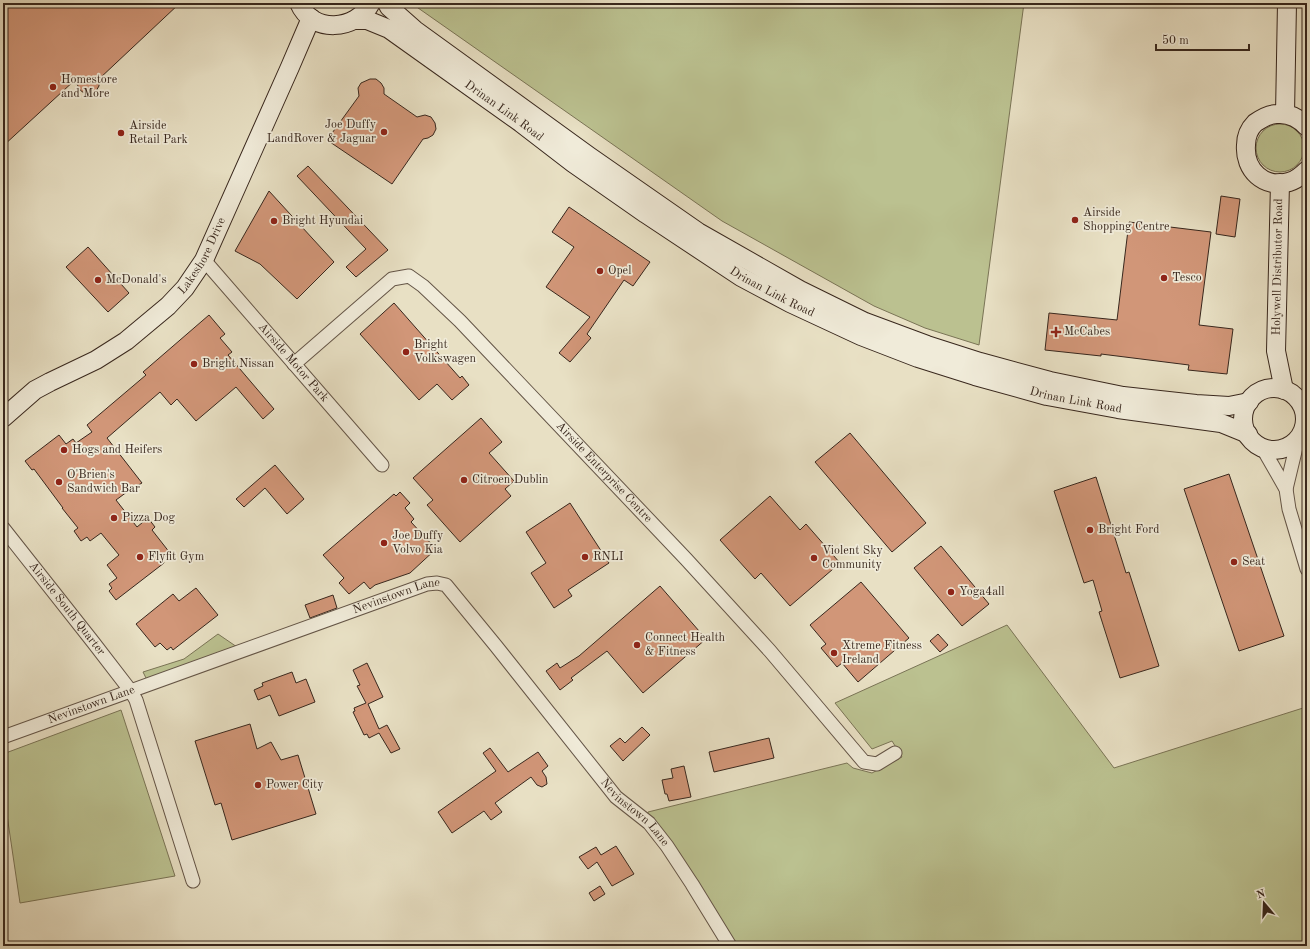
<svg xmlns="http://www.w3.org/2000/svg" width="1310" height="949" font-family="'Old Standard TT',serif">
  <rect width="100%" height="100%" fill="#e8e0c4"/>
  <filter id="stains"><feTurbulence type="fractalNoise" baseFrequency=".005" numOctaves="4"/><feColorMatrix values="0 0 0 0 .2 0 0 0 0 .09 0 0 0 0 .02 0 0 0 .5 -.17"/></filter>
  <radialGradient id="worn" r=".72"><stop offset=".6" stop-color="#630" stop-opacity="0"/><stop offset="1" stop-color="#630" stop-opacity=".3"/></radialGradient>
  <path fill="#bbc190" stroke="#7a7456" d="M411,3H1024L979,345L925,328L874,306L722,221Z
    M1256 148a24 24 0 1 1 48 0a24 24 0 1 1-48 0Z
    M1007,625L1114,768L1303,708L1307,709V946H730L645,820L648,812L847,763L853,768L872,773L902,757L892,741L872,749L835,703Z
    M218,634L237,647L147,680L143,672L184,659Z
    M121,710L175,876L20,903L3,788V754Z"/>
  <path fill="#d19678" stroke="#38271d" d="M3,3H180L99,79V86L96,91L90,94L84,93L80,90L75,80L3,146Z
    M370,79H376L381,83L384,88V94L417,117L425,115L431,117L435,123L436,129L433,135L428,138L423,139L392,184L327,140L359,96L358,88L361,83Z
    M308,166L388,250L356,277L346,267L366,249L297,176Z
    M269,191L334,262L297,299L260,264L235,251Z
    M1221,196L1240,199L1235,237L1216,234Z
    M569,207L650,262L633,286L624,280L587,334L591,338L570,362L559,353L590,317L546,287L574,247L552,232Z
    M1129,222L1211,232L1199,325L1233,329L1227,374L1188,370L1189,365L1101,354V356L1045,350L1049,313L1117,320Z
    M88,247L129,293L108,312L66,267Z
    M394,303L460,378L462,376L469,385L452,400L437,384L419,400L360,334Z
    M209,315L225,334L220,338L232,352L228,355L274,409L263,419L236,387L196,421L177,399L171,405L160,392L107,438L142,483L131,489L116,500L137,527L148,518L155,527L152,530L170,553L162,559L164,563L116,600L109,591L112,588L109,584L117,578L107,565L119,555L101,533L90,541L87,537L81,541L74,531L78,528L62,508H63L34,469L32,470L25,461L59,435L66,444L73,439L76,443L92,432L87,425L146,375L143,372Z
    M481,418L502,442L489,453L514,481L505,489L511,496L460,542L427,505L433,500L413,478Z
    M850,433L926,523L892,552L815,462Z
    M275,465L304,499L287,514L265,488L244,507L236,499Z
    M1229,474L1284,636L1239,651L1184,489Z
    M1096,477L1126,573L1129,572L1159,666L1120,678L1099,612L1102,611L1093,580L1084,583L1054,491Z
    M400,492L410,503L405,508L414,519L411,522L436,549L410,573L375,585L370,589L364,582L349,594L339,583L344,578L323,555L394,494L396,496Z
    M770,496L800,530L806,524L840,563L790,606L761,573L755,579L720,540Z
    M570,503L609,563L568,590L572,596L554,608L531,573L546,563L526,532Z
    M941,546L989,604L962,626L914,568Z
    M861,582L909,638L858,682L842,663L837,667L821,648L826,644L810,625Z
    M660,586L706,639L643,693L607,651L571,678L573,680L560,690L546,671L557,663L560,668L579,656Z
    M196,588L218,615L173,650L171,647L167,650L160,643L155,647L136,624L173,594L179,601Z
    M333,595L337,608L310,618L305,605Z
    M938,634L948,645L940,652L930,641Z
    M367,663L383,697L368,704L379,729L387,725L400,749L391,753L379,733L369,738L367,734L364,735L353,712L355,711L354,708L366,703L357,686L360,685L353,670Z
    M292,672L296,683L306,679L315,702L279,716L270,695L258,700L254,690L263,686L262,683Z
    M250,724L257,749L271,742L281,760L298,755L316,814L232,840L221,803L215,805L195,741Z
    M642,727L650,735L623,761L610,746L620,738L625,743Z
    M769,738L774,758L714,772L709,752Z
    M490,748L508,772L538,752L548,766L542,771L546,777L547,784L542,787L537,785L531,777L495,803L502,812L491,820L484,811L452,833L438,812L496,771L483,753Z
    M684,766L691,797L669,801L667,794H665L662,780L673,778L671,769Z
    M616,846L634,874L612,886L597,862L588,869L579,857L596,847L601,855Z
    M600,886L605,894L594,901L589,893Z"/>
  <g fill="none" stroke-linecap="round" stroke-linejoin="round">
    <defs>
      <g id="street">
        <path id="s1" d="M204,260L382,465"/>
        <path id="s2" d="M294,364L392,279L409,276L423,286L460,321L686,559L770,651L864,762L877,764L895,753"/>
        <path d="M1262,447L1286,489L1289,509L1307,569"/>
        <path d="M1286,489L1298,439"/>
        <path id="s3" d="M3,528L93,642L130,690L136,700L193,881"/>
        <path id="s4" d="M3,737L427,584L437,583L446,585L496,646L616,797L649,823L667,846L692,884L730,946"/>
      </g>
      <g id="secondary">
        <path d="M299,3C312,34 356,31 371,3"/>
        <path d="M387,3L389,7L415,30L589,156L698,232L800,290L865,322L927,345L980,362L1050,381L1123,396L1196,404L1229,406L1249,402"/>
        <path id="s5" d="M355,20H367L389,29L521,123L573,163L646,214L741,277L790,303L861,336L918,358L975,376L1047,396L1118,409L1221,423L1248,434"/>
        <path d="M1285,114L1287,3"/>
        <path d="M1307,127C1299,118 1289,113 1277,114C1269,114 1262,118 1255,123C1249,129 1246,137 1246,145C1244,170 1264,189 1289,182C1296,180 1302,175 1307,170"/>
        <path d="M1280,183L1276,351L1284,390"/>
        <circle cx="1274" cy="419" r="31"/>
        <path id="s6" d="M3,418L35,390L50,382L96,360L126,341L168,306L185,288L204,260L290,67L311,18"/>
      </g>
    </defs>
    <use href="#street" stroke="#645547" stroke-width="15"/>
    <use href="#secondary" stroke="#38271d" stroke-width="20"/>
    <use href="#street" stroke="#f0ebd9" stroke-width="13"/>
    <use href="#secondary" stroke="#f0ebd9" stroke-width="18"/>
  </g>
  <g fill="#8f2418" stroke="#f0ebd9" stroke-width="1.5">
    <circle cx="53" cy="87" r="4"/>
    <circle cx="384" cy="132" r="4"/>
    <circle cx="121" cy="133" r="4"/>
    <circle cx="1075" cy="220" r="4"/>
    <circle cx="274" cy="221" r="4"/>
    <circle cx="600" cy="271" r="4"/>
    <circle cx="1164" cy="278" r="4"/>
    <circle cx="98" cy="280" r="4"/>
    <path d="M1054 326h4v4h4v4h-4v4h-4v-4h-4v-4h4z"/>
    <circle cx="406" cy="352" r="4"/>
    <circle cx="194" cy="364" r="4"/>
    <circle cx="64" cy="450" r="4"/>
    <circle cx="464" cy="480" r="4"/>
    <circle cx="59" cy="482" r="4"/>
    <circle cx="114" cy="518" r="4"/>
    <circle cx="1090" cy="530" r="4"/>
    <circle cx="384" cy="543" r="4"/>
    <circle cx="140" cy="557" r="4"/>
    <circle cx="585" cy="557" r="4"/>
    <circle cx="814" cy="558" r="4"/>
    <circle cx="1234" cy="562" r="4"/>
    <circle cx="951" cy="592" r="4"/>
    <circle cx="637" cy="645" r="4"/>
    <circle cx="834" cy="653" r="4"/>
    <circle cx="258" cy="785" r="4"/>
  </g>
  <g text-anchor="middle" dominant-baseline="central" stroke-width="3.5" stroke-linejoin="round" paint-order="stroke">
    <g font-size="12" fill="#38271d" stroke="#f0ebd9" text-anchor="start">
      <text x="61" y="80">Homestore<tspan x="61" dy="14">and More</tspan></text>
      <text x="376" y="125" text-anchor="end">Joe Duffy<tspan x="376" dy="14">LandRover &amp; Jaguar</tspan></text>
      <text x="129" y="126">Airside<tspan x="129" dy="14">Retail Park</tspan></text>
      <text x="1083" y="213">Airside<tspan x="1083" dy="14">Shopping Centre</tspan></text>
      <text x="282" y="221">Bright Hyundai</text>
      <text x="608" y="271">Opel</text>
      <text x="1172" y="278">Tesco</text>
      <text x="106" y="280">McDonald's</text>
      <text x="1064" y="332">McCabes</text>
      <text x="414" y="345">Bright<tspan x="414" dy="14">Volkswagen</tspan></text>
      <text x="202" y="364">Bright Nissan</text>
      <text x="72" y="450">Hogs and Heifers</text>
      <text x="67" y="475">O'Brien's<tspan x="67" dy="14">Sandwich Bar</tspan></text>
      <text x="472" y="480">Citroen Dublin</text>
      <text x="122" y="518">Pizza Dog</text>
      <text x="1098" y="530">Bright Ford</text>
      <text x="392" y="536">Joe Duffy<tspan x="392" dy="14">Volvo Kia</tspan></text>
      <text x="822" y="551">Violent Sky<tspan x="822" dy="14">Community</tspan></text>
      <text x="148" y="557">Flyfit Gym</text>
      <text x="593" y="557">RNLI</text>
      <text x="1242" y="562">Seat</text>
      <text x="959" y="592">Yoga4all</text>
      <text x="645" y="638">Connect Health<tspan x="645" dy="14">&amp; Fitness</tspan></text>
      <text x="842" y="646">Xtreme Fitness<tspan x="842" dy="14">Ireland</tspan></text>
      <text x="266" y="785">Power City</text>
    </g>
    <g font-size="12" fill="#38271d" stroke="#f0ebd9">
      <text stroke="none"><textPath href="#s5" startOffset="177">Drinan Link Road</textPath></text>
      <text stroke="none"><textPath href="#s6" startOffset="262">Lakeshore Drive</textPath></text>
      <text transform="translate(1278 267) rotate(-89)">Holywell Distributor Road</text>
      <text stroke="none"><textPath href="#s5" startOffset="501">Drinan Link Road</textPath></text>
      <text stroke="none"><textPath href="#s1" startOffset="136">Airside Motor Park</textPath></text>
      <text stroke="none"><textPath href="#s5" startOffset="825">Drinan Link Road</textPath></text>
      <text stroke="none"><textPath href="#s2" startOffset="424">Airside Enterprise Centre</textPath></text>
      <text stroke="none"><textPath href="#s4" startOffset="418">Nevinstown Lane</textPath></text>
      <text stroke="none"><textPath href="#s3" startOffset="103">Airside South Quarter</textPath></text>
      <text stroke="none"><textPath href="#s4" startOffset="94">Nevinstown Lane</textPath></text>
      <text stroke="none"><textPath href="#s4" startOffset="766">Nevinstown Lane</textPath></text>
    </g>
  </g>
  <rect width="1310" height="949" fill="none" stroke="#e8e0c4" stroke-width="16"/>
  <rect x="4" y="4" width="1302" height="941" fill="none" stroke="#38271d" stroke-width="2"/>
  <rect x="8" y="8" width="1294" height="933" fill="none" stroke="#38271d"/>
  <g transform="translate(1264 903) rotate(341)" stroke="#f0ebd9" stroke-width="3" paint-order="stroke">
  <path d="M0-3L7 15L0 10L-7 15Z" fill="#38271d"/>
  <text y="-6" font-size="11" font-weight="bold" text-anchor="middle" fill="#38271d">N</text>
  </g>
  <path d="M1156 44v6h93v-6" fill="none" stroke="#38271d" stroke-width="2"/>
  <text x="1162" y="44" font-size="12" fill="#38271d" stroke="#f0ebd9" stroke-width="3" paint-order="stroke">50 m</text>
  <rect width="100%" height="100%" filter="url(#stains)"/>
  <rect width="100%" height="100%" fill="url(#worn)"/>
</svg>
